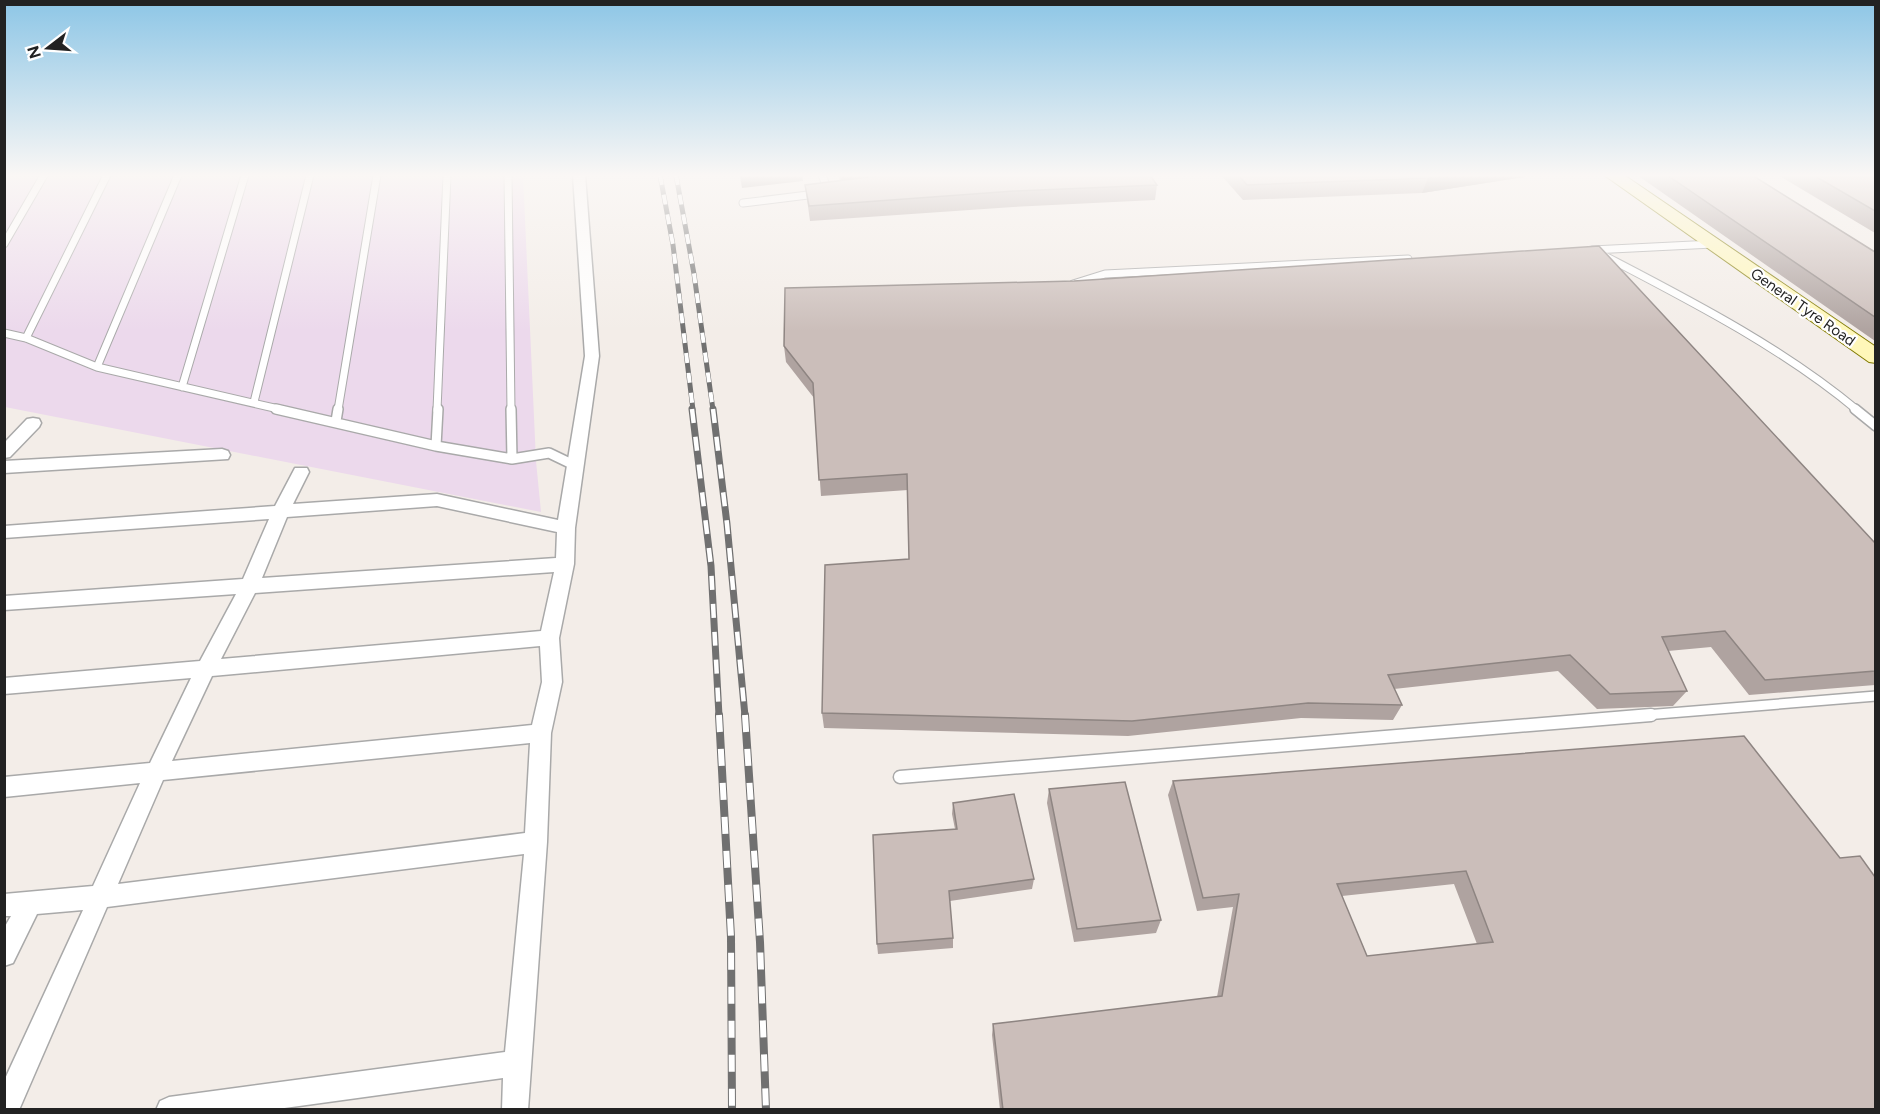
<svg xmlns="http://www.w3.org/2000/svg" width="1880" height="1114" font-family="Figtree,sans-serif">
  <rect width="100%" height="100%" fill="#f3ede8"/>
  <path fill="#ecd9ec" d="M4,175H523L536,461L541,512L5,407Z"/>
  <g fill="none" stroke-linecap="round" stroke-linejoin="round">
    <defs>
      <path id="lane-far2" d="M508,175L511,410
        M822,175L829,192
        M743,203L816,194
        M4,244L44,175
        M1592,250L1713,244
        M1601,254C1689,300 1780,346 1857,410
        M1073,284L1105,274L1408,259
        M4,333L26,338L97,367L283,410
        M26,338L107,175
        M97,367L178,175
        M182,387L245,175
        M254,402L310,175
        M338,410L377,175
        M437,410L447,175"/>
      <path id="lane-far1" d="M276,409L436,446L512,459L549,453L576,466
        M511,409L512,459
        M1855,409L1876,426
        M336,421L338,409
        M436,446L438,409
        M1633,716L1876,696"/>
      <path id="lane" d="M900,777L1651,715"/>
      <path id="street" d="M573,175H585L599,356L575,528L574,564L559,638L562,682L551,733L547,842L528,1110H502L503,1078L270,1110H156L160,1101L169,1097L505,1052L524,854L107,907L19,1110H4V1081L83,910L37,914L13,963L4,966V928L11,916H4V894L93,886L140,783L4,797V777L150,763L191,678L4,694V678L200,661L236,594L4,610V596L243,579L269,519L4,538V526L275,506L295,468H307L309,472L293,504L437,494L558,520L585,356ZM437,506L557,532L556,558L262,578L287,517ZM554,572L541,631L221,659L255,593ZM540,646L542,682L532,725L172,761L212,676ZM530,743L525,833L118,884L163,780Z
        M33,418L39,419L41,423L39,427L10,457L4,458V443L27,419Z
        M222,449L228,451L230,455L228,459L4,473V461Z"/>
      <path id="secondary" d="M1604,175H1624L1876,347V363L1869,362Z"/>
    </defs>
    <use href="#lane-far2" stroke="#a9a9a9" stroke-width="9"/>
    <use href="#lane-far1" stroke="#a9a9a9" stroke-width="12"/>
    <use href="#lane" stroke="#a9a9a9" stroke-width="15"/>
    <use href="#street" stroke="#a9a9a9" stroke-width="3"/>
    <use href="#secondary" stroke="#817a00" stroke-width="2"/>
    <use href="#lane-far2" stroke="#fff" stroke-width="7"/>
    <use href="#lane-far1" stroke="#fff" stroke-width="9"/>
    <use href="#lane" stroke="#fff" stroke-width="12"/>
    <use href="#street" fill="#fff" fill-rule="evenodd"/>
    <use href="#secondary" fill="#fff7b9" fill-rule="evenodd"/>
    <defs>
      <path id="rail-far2" d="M660,175L673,245L693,410
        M676,175L694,274L713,410"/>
      <path id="rail-far1" d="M692,409L711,566L719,716
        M713,409L727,524L745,716"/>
      <path id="rail" d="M719,715L731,937L732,1110
        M745,715L760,942L766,1110"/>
    </defs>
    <use href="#rail-far2" stroke="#707070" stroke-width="5"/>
    <use href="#rail-far1" stroke="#707070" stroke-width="7"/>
    <use href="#rail" stroke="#707070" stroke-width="8"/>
    <use href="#rail-far2" stroke="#fff" stroke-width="4" stroke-dasharray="10" stroke-linecap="butt"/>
    <use href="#rail-far1" stroke="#fff" stroke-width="4.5" stroke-dasharray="14" stroke-linecap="butt"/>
    <use href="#rail" stroke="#fff" stroke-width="6" stroke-dasharray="17" stroke-linecap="butt"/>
  </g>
  <path fill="#afa3a0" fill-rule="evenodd" d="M838,175H1150L1157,185L1155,200L1013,207L810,221L805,185L840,181Z
    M1221,175H1525L1524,177L1422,193L1243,200Z
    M1637,175H1752L1875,252V341Z
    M1778,175H1875V233Z
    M784,346L1875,543V685L1749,695L1711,647L1668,651L1687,691L1673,706L1597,709L1558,671L1394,689L1402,705L1393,720L1301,718L1128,736L824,728L822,713L909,559L908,490L821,496L814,398L786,362Z
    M1173,781L1840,858L1875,1110H1000L992,1035L993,1024L1217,997L1233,907L1197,911L1168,795ZM1454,884L1477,944L1367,956L1342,896Z
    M1049,789L1161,920L1156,933L1074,942L1047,803Z
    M953,803L1034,879L1032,889L950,901L953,938V948L878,954L877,944L955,829L952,814Z"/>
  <path fill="#8e8582" d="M753,175H802L803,181L742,188L740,176Z
    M841,175H915L842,184Z
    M1445,175H1525L1524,177L1422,193L1428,178Z"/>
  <path fill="#cbbeba" stroke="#8e8582" stroke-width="1.5" fill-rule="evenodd" d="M885,175H1150L1157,185L1014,191L809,206L805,185Z
    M1238,175H1445L1428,178L1247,185Z
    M1667,175H1752L1875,252V317Z
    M1813,175H1875V211Z
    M1599,246L1875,543V671L1765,680L1725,631L1662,637L1687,691L1610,694L1570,655L1388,675L1402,705L1308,703L1132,721L822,713L825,565L909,559L907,474L819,480L813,383L784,346L785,288L1074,281Z
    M1744,736L1840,858L1860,856L1875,877V1110H1003L993,1024L1222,996L1239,894L1203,898L1173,781ZM1466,871L1493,942L1367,956L1337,884Z
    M1125,782L1161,920L1077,929L1049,789Z
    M1014,794L1034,879L949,891L953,938L877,944L873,835L957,829L953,803Z"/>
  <linearGradient id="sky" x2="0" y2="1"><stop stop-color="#8dc6e6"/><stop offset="0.53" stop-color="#faf7f5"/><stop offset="1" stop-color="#faf7f5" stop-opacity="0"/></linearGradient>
  <rect width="1880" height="331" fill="url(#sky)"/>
  <g text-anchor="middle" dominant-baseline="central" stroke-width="4.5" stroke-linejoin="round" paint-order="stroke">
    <g font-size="15" fill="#222" stroke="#fff">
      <text transform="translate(1803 307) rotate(35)">General Tyre Road</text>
    </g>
  </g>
  <rect width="1880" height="1114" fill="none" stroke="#222222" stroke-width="12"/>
  <g transform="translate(48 48) rotate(253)" stroke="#ffffff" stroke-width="4.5" paint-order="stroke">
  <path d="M0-4.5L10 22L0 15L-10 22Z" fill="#222222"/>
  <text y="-9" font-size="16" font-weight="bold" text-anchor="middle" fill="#222222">N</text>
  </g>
</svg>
